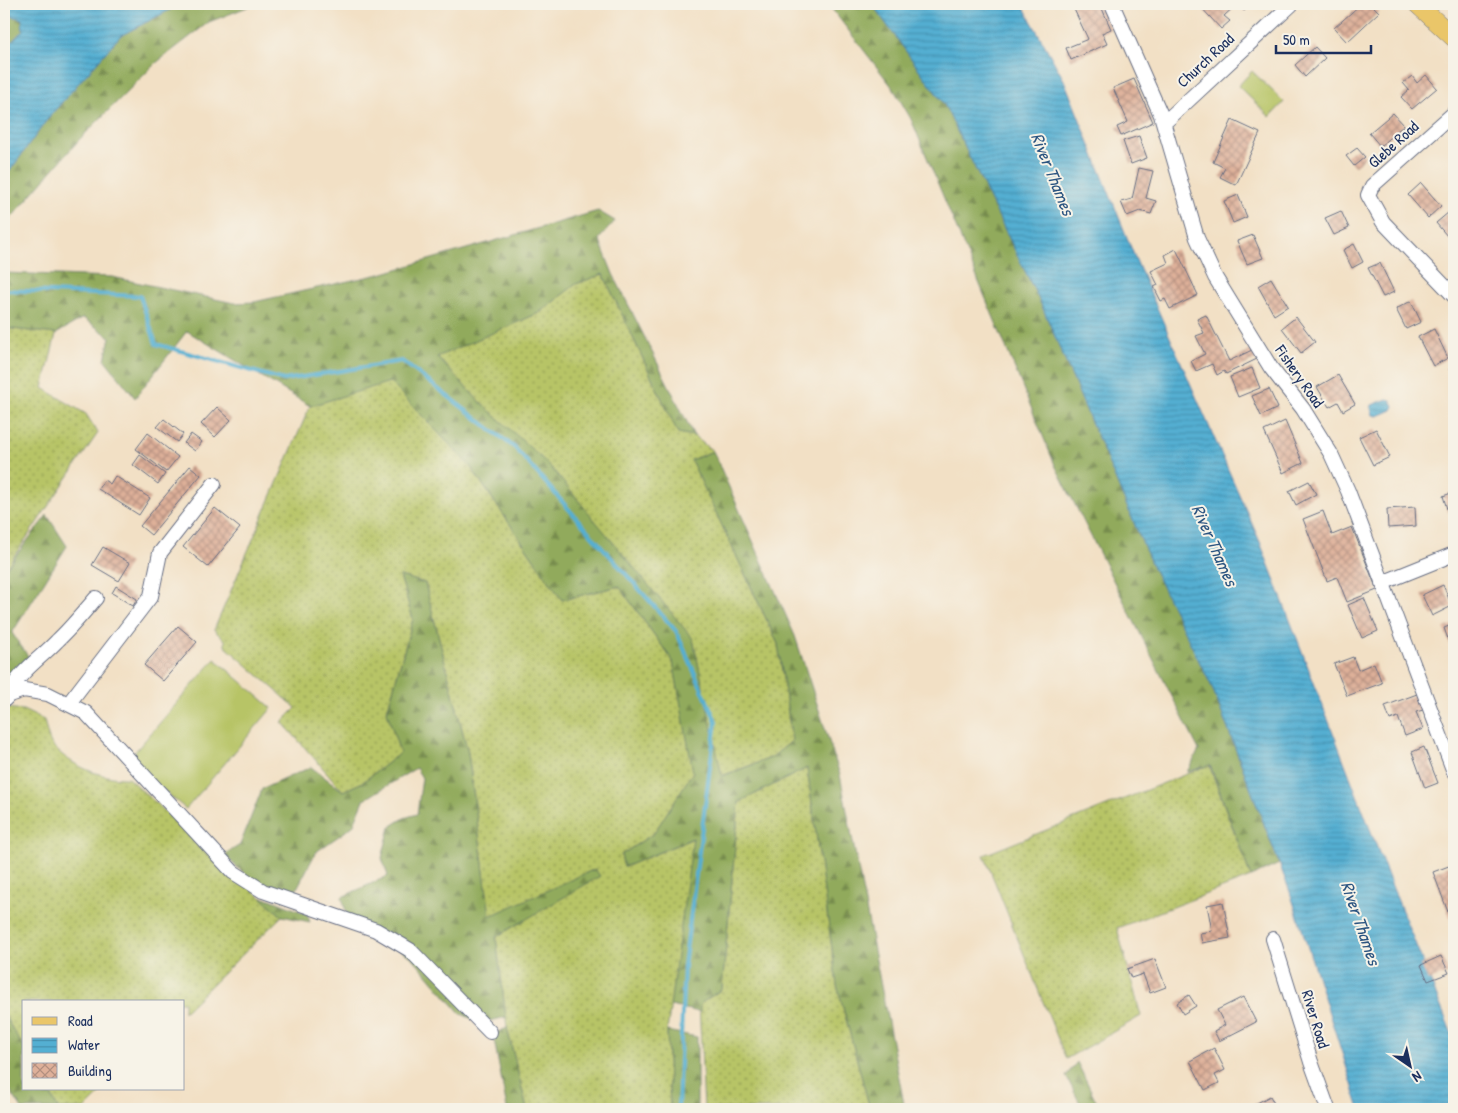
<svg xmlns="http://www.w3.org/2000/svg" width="1458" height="1113" font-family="'Patrick Hand',sans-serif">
  <defs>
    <pattern id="grass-dots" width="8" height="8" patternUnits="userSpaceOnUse" patternTransform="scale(1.25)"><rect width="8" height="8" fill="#b7c466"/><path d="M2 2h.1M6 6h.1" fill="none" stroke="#94a057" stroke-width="1.8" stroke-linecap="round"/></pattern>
    <pattern id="forest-firs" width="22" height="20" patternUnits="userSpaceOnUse" patternTransform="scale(1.25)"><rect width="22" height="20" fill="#91aa5b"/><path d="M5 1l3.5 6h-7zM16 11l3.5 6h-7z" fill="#768b4e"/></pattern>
    <pattern id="water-rules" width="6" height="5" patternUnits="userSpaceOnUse" patternTransform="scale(1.25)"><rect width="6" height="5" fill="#54afd2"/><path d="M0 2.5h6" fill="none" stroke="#458fae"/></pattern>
    <pattern id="building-cross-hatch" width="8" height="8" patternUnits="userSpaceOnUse" patternTransform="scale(1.25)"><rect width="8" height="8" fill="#deb099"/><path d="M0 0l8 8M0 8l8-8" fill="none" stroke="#b39080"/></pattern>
  </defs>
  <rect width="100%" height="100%" fill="#f7f3e8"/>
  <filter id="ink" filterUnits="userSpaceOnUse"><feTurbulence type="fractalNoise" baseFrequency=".02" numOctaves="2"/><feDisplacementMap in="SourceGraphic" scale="10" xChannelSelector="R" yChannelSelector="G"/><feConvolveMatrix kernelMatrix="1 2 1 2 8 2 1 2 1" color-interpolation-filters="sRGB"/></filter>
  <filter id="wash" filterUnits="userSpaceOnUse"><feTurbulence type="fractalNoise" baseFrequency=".0096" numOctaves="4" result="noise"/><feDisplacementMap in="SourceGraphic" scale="20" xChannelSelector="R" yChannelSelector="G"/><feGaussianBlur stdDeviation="1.12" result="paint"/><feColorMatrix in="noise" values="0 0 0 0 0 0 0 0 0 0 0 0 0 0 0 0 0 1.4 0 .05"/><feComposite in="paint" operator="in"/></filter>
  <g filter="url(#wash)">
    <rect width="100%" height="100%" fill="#f2e0c5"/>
    <path fill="url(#grass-dots)" stroke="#697a62" d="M603,274L678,433L694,436L713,451L691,460L778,644L792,741L771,758L721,776L693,639L478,400L436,357L539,313L576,284Z
      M4,328L56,334L43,388L86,414L98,433L4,571Z
      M390,381L470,466L562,600L619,586L673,661L694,772L654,833L621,855L624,867L694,838L667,1031L670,1109H527L507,1028L496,937L595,869L490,917L468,753L425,583L400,576L413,619L387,711L400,753L363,782L343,791L282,722L296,708L225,646V640L214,630L310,406Z
      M7,708L23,710L44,720C46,728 48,740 53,746C71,766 102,779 128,778L282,916L184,1012V1002H24V1048L4,1015V711Z
      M1209,765L1251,877L1117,928L1141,1016L1066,1059L984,855Z
      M807,768L837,985L870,1109H704L699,1004L722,989L739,802Z
      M48,1089H105L85,1109H58Z"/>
    <path fill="url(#forest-firs)" stroke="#566c5c" d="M181,4H255L209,22L156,63L78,141L4,226V179L49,117L120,36Z
      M828,4H872L944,104L1042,306L1154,570L1212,687L1279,864L1251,877L1210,765L1187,772L1199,750L1055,465L911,119L893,88Z
      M11,16L22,19L23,30L4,50V23Z
      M598,211L615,221L599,239L613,274L694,436L678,433L603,274L576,284L539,313L437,357L478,400L549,465L693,639L722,776L771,758L792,741L778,644L691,460L713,451L795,636L840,775L905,1109H870L837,985L807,768L739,802L722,989L700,1004V1012L670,1006L693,838L624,867L621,855L654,833L693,772L673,661L619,586L562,600L470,466L390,382L310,406L187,331L135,398L105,360L110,337L83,318L56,334L4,328V273L112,277L234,303L254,302L380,274Z
      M47,515L67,546L12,633L32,662L14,680L4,678V571Z
      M400,576L425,583L468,753L490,916L595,869L600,876L496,937L506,1017L482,1023L461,1014L413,958L347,916L342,897L388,876L382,858L390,827L404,818L417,814L422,778L416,768L364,800L353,826L316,852L294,894C261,890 247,877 224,855L240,845L262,789L311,767L343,791L363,782L400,753L387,712L413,619Z
      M262,898L270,899L307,914L310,922L282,916Z
      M4,1015L24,1048V1089H48L58,1109H22L4,1081Z
      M507,1028L527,1109H507L493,1034Z
      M667,1031L697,1037V1109H670Z
      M1077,1062L1100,1109H1083L1066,1076Z"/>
    <path fill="#b7c466" stroke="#697a62" d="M1252,71L1284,102L1270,117L1238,86Z
      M215,659L272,708L186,809L127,761Z"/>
    <path fill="url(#water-rules)" stroke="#386f98" d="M4,4H181L120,36L49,117L4,179V50L23,30L22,19L11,16L4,23Z
      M872,4H1022L1064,80L1136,260L1260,542L1390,881L1454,1039V1109H1360L1290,892L1212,687L1154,570L1042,306L944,104Z
      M1387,399L1391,400L1394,406L1392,410L1378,416L1373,415L1371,409L1372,405Z"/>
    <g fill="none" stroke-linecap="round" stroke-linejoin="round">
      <path stroke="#54afd2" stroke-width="4" d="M4,290L140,296L156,344L284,380L402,361L515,448L676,631L716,721L684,966L678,1109"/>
    </g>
    <g id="blocks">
      <path fill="url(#building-cross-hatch)" d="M1100,4L1111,29L1102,33L1107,44L1071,60L1066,48L1088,39L1072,5Z
        M1201,4H1237L1224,16L1230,21L1221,29L1199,5Z
        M1238,4H1252L1244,11Z
        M1361,4H1371L1379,12L1347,42L1334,28Z
        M1315,47L1325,58L1305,77L1295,65Z
        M1426,75L1437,88L1412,109L1401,97L1409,90L1403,83L1412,76L1417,83Z
        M1134,79L1153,122L1121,136L1117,127L1128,122L1113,88Z
        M1393,113L1404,125L1380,146L1369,133Z
        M1232,120L1260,133L1236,185L1220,177L1225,168L1213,162Z
        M1139,136L1147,158L1131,164L1123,141Z
        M1357,148L1365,157L1354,166L1346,156Z
        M1139,168L1153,171L1146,198L1156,201L1151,214L1140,211L1127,216L1121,202L1132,199Z
        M1421,183L1441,206L1428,218L1408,195Z
        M1238,195L1247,217L1233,223L1224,201Z
        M1341,211L1349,228L1334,235L1325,218Z
        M1449,212L1454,218V244L1436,223Z
        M1253,235L1263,258L1247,264L1237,241Z
        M1354,244L1363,262L1352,268L1343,250Z
        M1176,249L1198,295L1170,309L1165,299L1161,301L1154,287L1158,285L1151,271L1168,263L1165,255Z
        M1380,263L1394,292L1383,297L1368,268Z
        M1271,278L1288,306L1274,315L1258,286Z
        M1411,301L1421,322L1406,329L1396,309Z
        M1206,315L1229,361L1252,350L1257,359L1226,374L1224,371L1217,375L1212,364L1196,371L1191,361L1205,354L1196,336L1204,333L1197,319Z
        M1296,317L1315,342L1301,353L1282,328Z
        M1434,329L1448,358L1433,366L1418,337Z
        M1454,366V378L1449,369Z
        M1252,368L1260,388L1238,397L1230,377Z
        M1338,375L1355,404L1343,411L1338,402L1329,407L1317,387Z
        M1269,389L1278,408L1261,416L1252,396Z
        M217,407L231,420L215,437L201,424Z
        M164,419L183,434L177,442L157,427Z
        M1285,421L1303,463L1283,473L1264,431Z
        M1376,429L1390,457L1373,465L1359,437Z
        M148,433L178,457L166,472L136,449Z
        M191,434L202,442L195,451L184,443Z
        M140,455L165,474L158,484L133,465Z
        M190,466L201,475L151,535L140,526Z
        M115,476L150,498L139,515L98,489L104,480L110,484Z
        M1309,481L1316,494L1296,505L1289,491Z
        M1454,492V510L1448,512L1443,496Z
        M1415,507L1416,526L1388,528L1387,509Z
        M215,508L240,528L208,567L183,547Z
        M1323,511L1332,535L1352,527L1377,590L1347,602L1337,577L1327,581L1303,519Z
        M103,547L130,563L119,581L92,565Z
        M1443,585L1452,606L1432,616L1422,595Z
        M116,586L137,599L133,606L112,593Z
        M1364,598L1378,631L1362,638L1348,605Z
        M1454,624V656L1444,628Z
        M178,626L197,642L163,681L144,665Z
        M1353,657L1358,670L1374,663L1382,683L1347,696L1334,664Z
        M1417,694L1423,710L1416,712L1423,729L1405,736L1398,717L1390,720L1385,706Z
        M1424,747L1438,783L1425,788L1412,752Z
        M1454,864V928L1433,872Z
        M1223,902L1230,938L1202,943L1200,933L1212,931L1207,905Z
        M1441,956L1449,973L1428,981L1421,965Z
        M1155,959L1166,987L1150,993L1143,974L1131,978L1127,969Z
        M1189,995L1196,1006L1183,1014L1177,1003Z
        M1243,997L1256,1022L1219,1041L1214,1031L1225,1025L1217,1010Z
        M1214,1048L1225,1070L1215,1075L1219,1083L1205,1090L1190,1061Z
        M1270,1096L1277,1109H1246Z"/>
    </g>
  </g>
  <g filter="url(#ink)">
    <use href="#blocks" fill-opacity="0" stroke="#666d82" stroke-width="1"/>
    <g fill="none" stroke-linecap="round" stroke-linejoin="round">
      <defs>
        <path id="minor" d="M1112,4L1161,115L1197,238L1215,277L1271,368L1303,409L1331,454L1348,491L1454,772
          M1454,113L1372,186L1368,195L1383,222L1454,296
          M1164,123L1292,4
          M1382,583L1454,554
          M9,695C18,672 40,659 57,641C71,628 83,613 96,598
          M4,700L9,695L24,690L48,694L86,713L233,872L263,891L376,930L410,950L490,1032
          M69,703L151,596L160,553L214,484
          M1273,939L1311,1062L1328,1109"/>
        <path id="major" d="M1417,4L1454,38"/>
      </defs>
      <use href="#minor" stroke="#666d82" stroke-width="16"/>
      <use href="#major" stroke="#666d82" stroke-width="19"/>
      <use href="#minor" stroke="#fff" stroke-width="14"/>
      <use href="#major" stroke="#eac669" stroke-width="18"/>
    </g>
  </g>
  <g text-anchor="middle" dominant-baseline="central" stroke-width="4" stroke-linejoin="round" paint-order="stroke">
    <g font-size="16" fill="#1b2f5e" stroke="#f7f3e8">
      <text transform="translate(1205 60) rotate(-43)">Church Road</text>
      <text transform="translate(1393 144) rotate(-42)">Glebe Road</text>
      <text transform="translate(1300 376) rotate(55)">Fishery Road</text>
      <text transform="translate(1316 1019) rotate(73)">River Road</text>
    </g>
    <g font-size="18" font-style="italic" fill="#2c5581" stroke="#f7f3e8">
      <text transform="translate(1053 174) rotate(68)">River Thames</text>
      <text transform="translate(1215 545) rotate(66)">River Thames</text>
      <text transform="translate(1361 923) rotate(71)">River Thames</text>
    </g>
  </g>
  <rect width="1458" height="1113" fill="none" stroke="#f7f3e8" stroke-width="20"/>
  <rect x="22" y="1000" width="162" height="90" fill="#f7f3e8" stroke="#9fa5b1"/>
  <rect x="32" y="1017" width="25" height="8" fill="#eac669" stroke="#9fa5b1"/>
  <text x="68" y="1026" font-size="15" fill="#1b2f5e">Road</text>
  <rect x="32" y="1038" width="25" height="15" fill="url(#water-rules)" stroke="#9fa5b1"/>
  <text x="68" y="1050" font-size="15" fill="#1b2f5e">Water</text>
  <rect x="32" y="1063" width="25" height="15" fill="url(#building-cross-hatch)" stroke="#9fa5b1"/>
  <text x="68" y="1076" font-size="15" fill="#1b2f5e">Building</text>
  <g transform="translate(1410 1066) rotate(146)" stroke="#f7f3e8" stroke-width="4" paint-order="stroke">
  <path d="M0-4L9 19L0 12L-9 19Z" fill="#1b2f5e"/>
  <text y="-8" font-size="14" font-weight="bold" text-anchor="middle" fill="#1b2f5e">N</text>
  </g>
  <path d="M1276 45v8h95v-8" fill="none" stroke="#1b2f5e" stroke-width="2.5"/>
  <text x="1283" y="45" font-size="15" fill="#1b2f5e" stroke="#f7f3e8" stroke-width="4" paint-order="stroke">50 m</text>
</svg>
